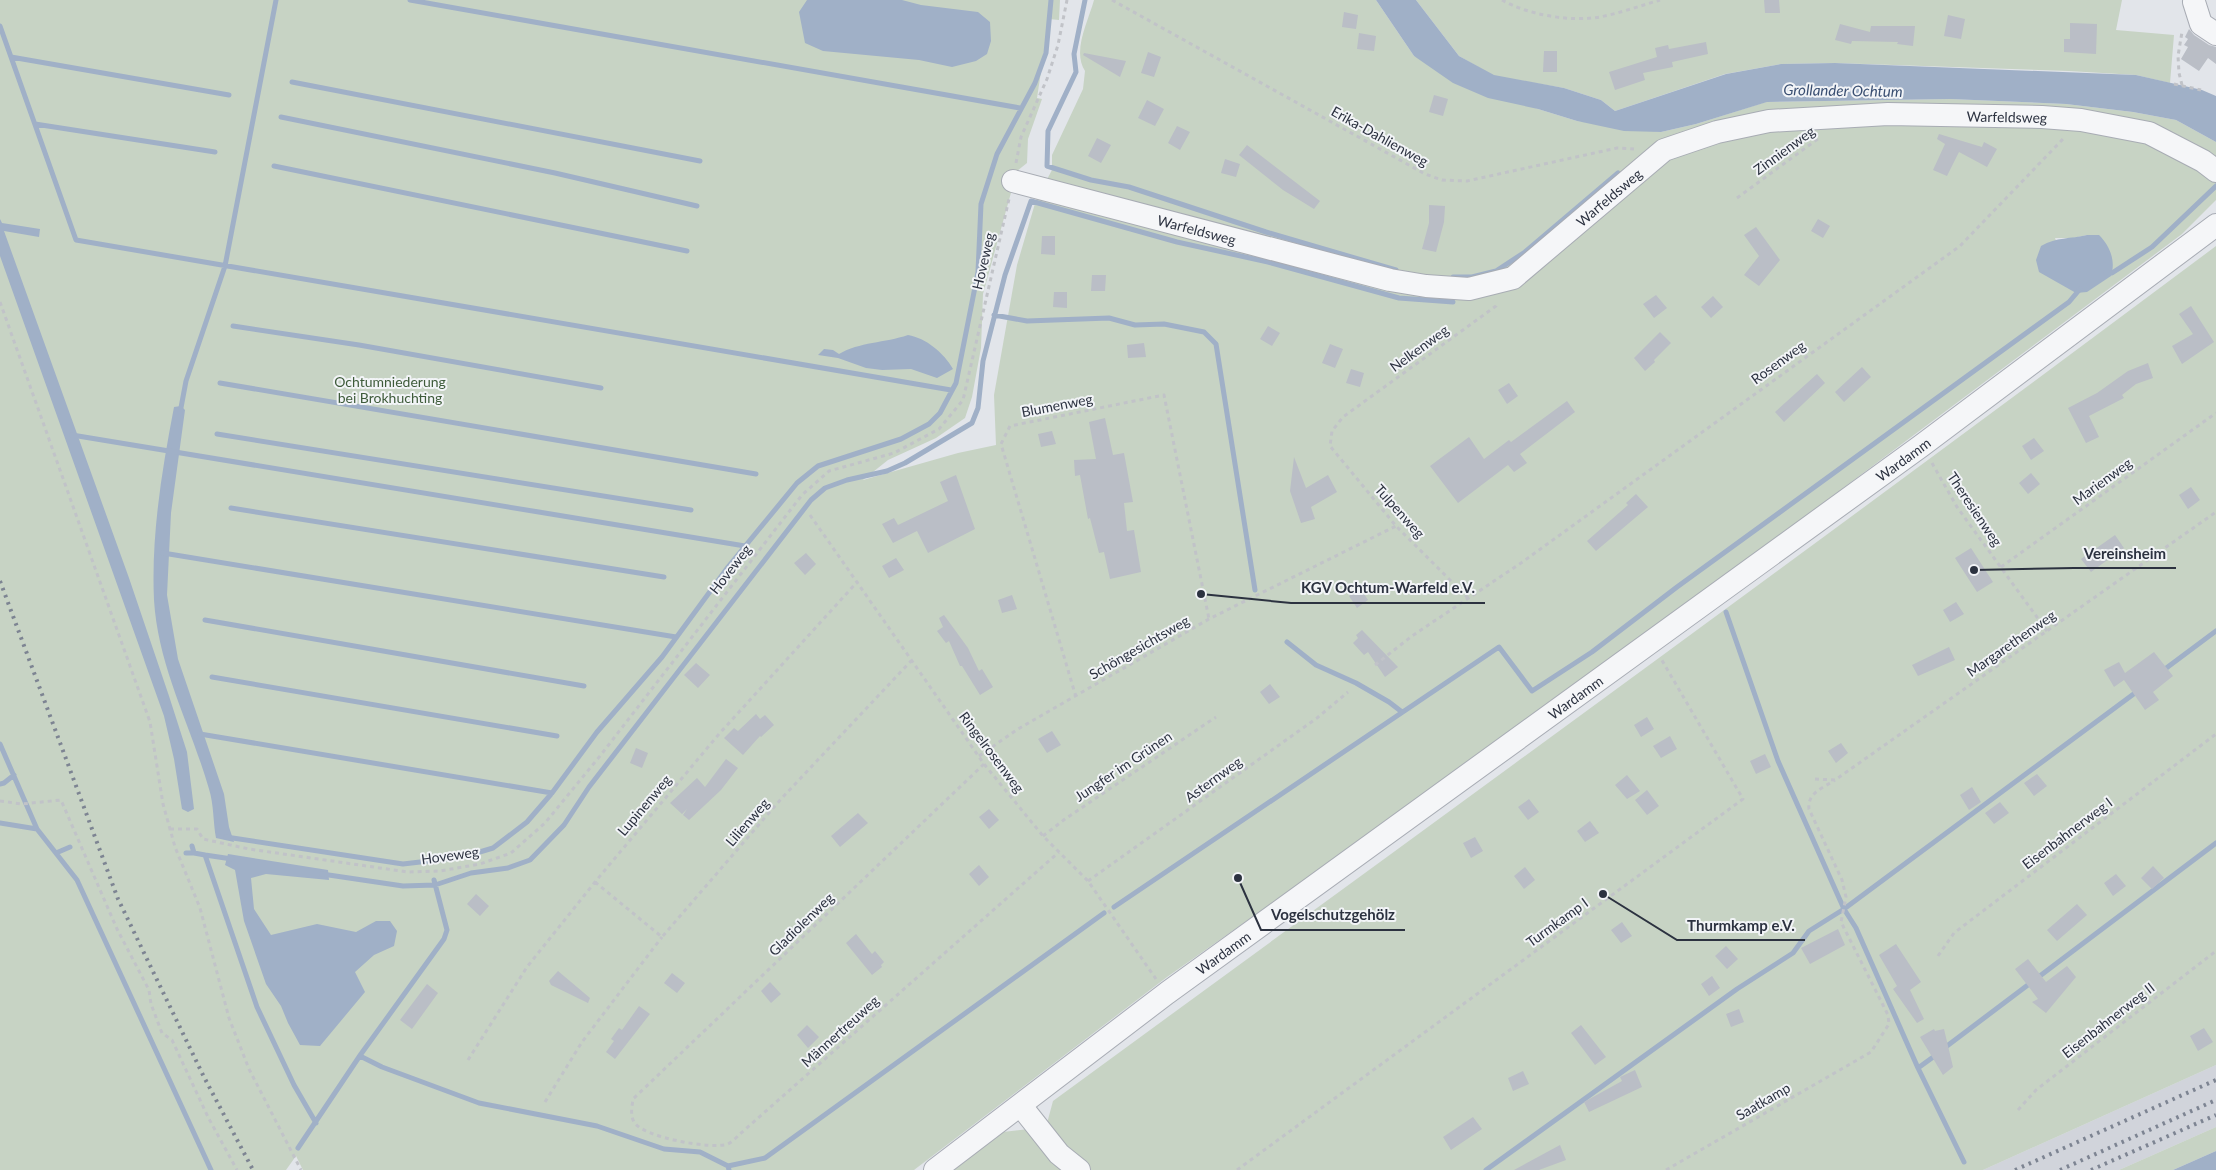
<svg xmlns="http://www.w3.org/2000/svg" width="2216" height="1170" font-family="Lato,sans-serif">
  <rect width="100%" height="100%" fill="#e2e5ea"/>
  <path fill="#d1d4db" d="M2216,1065V1127L2119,1170H1983Z"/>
  <path fill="#c7d3c4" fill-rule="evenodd" d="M0,0H1060L1059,20L1049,19L1037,98L1042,99L1028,139L1027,163L1017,171L983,294L981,348L972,397L965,418L936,438L888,460L863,480L958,453L996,445L994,395L1017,265L1036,200L1052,170V155L1083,89L1085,71C1072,51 1088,22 1094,0H1376L1414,56L1538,109L1577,121L1661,132L1696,124L1766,102L1950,99L2066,104L2133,112L2176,120L2216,142V200L2182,234L1567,695L1167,977L914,1170H303L296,1156L286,1170H0ZM2087,235L2076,293L2055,238H2073Z
    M1416,0H2122L2116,30L2174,35L2170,83L2136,75L2069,71L1835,63L1781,64L1725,74L1615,111L1601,100L1564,88L1494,76L1459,56Z
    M2216,246V1065L1983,1170H954L1003,1132L1046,1127L1053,1101C1441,817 1831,534 2216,246Z
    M2216,1127V1151L2173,1170H2119Z"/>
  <path fill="#a0b0c7" d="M807,0H902L921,5L978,12L990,22L991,41L987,54L976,61L952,67L919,60L823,51L805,43L799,12Z
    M1376,0H1416L1459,56L1494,75L1564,88L1601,100L1615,111L1726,74L1781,64L1835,63L2136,75L2202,90L2216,96V142L2176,120L2133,112L2066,104L1950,99L1767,102L1696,124L1661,132L1624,131L1577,121L1538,109L1488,98L1453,83L1414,56Z
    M0,219L2,223L40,229L39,237L4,231L129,578L169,696L187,752L194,809L188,812L182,809L174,759L164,716L0,256Z
    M2087,235H2099C2110,246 2116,261 2111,276L2087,292L2076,293L2039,272L2036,260L2041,246C2057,237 2070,239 2087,235Z
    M908,335C926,338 944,353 953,369L937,378L911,369L882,370L866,368L838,358L818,355L824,349L833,350L839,354C859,342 885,343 908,335Z
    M181,406L185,410L171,513L167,595L178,659L224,794L229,827L234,842L216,838C213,822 214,805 209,789C191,726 158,667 154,600C151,535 162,470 174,407Z
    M228,854L328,870L329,880L266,874L251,878L254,909L271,935L317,924L356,932L376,921H390L397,931L394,946L374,955L355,972L365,992L320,1046L300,1045L288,1023L281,1006L266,984L244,921L235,870L225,865Z
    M2216,1151V1170H2173Z"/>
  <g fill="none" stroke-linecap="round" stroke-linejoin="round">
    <path stroke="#a0b0c7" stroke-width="5" d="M410,0L1020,108
      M1085,0L1074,54L1076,72L1048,131L1047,166L1091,180L1129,187L1266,232L1396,270
      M0,26L76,240L951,390
      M11,57L229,95
      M292,82L700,161
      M281,117L555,173L697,206
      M35,124L215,152
      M274,166L687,251
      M2106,273H2112L2152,247L2216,186
      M1453,277H1472L1496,271L1525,252L1618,173
      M994,315L1027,321L1109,318L1135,325L1164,324L1204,332L1216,344L1255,590
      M233,326L359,345L601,388
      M220,383L756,474
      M180,413L186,381L225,266L276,0
      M217,434L691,510
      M72,435L745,546
      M231,508L664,577
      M163,553L676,637
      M1726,612L1778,761L1844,909L1856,928L1918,1068L1964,1162
      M205,620L584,686
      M1287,642L1316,665L1356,683L1389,702L1402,712
      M2161,672L2216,631
      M212,677L557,736
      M200,734L552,793
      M0,744L37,829L77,880L211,1170
      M0,784L4,783L14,775
      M0,823L37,829
      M226,837L403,864L463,857L493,848L527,822L552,793L597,732L662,657L728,567L797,483L818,466L901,439L929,424L940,413L956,383L978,272L981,204L997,154L1035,83L1046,53L1051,0
      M192,846L194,853L205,855L257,1007L294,1085L316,1123
      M56,853L70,847
      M186,853H194
      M205,855L232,859
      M322,874L403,886L435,885L471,873L508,868L530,860L564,825L589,787L811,500L825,488L847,480L887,471L905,463L972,423L978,408L983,361L1005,275L1031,201L1177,242L1268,262L1399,298L1453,302
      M1114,907L1499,647L1532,691L1592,652L1677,587L2069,302L2080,289
      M1943,1049L2216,843
      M360,1056L382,1067L479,1103L597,1126L664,1149L700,1152L728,1166L729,1170
      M1918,1068L1936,1055
      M298,1148L361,1054L444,939L447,930L434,880
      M728,1166L765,1158L1104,913
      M1486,1170L1737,989L1793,953L1809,931L1844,909L2139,690"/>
  </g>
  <path fill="#babec6" d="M1764,0H1779L1780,13H1765Z
    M1344,12L1358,15L1356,29L1342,27Z
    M1948,15L1965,19L1961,39L1944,36Z
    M2070,23L2097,24L2096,54L2064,52V39H2070Z
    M1840,24L1870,32L1871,26H1915L1913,46L1897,44L1898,42L1852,41L1851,44L1835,40Z
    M2189,29L2194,35L2209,45L2216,47V64L2208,58L2199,71L2181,59L2188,47L2184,45L2188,39L2185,37Z
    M1359,33L1376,36L1374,51L1357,49Z
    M1706,42L1708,54L1672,62L1673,67L1643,73L1645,80L1615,90L1609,72L1657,57L1655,48L1668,45L1669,49Z
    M1544,51H1557V72H1543Z
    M1148,52L1161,57L1154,77L1141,73Z
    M1084,53L1126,61L1120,77L1083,55Z
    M1434,95L1448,99L1443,116L1429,112Z
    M1147,100L1164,109L1155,126L1138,118Z
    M1177,126L1190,132L1180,150L1168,143Z
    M1939,134L1982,147L1984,142L1997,149L1987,167L1959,152L1947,176L1933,170L1945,144L1937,139Z
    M1097,138L1111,145L1101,163L1088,156Z
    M1247,145L1320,201L1314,209L1283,190L1239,155Z
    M1225,159L1240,164L1236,177L1221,173Z
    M1429,205L1445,206L1444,222L1436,252L1422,249L1429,223Z
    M1818,219L1830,226L1823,238L1811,231Z
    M1756,227L1780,260L1759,286L1744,275L1759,256L1744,235Z
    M1042,236H1055V255L1041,254Z
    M1092,275H1106L1105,291H1091Z
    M1054,292H1067V308L1053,307Z
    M1656,295L1667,308L1654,318L1643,304Z
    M1713,296L1723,307L1711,318L1701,307Z
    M2191,306L2214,342L2182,364L2172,346L2193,334L2179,314Z
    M1268,326L1280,333L1272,346L1260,339Z
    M1660,332L1671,343L1654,360L1655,362L1645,371L1634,358Z
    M1144,343L1146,357L1128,358L1127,345Z
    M1330,344L1343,349L1335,368L1322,363Z
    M2148,363L2153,378L2136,384L2122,395L2124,398L2089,416L2099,437L2086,443L2068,408L2097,393L2128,371Z
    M1862,367L1871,377L1844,402L1835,392Z
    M1351,369L1364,373L1360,387L1346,383Z
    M1817,374L1825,383L1784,422L1775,412Z
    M1509,383L1518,396L1507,404L1498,390Z
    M1567,401L1575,412L1520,454L1527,463L1514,472L1508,465L1458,503L1430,466L1469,437L1484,459L1509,440L1511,442Z
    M1105,418L1113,455L1124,453L1133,502L1124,503L1127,531L1134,530L1141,572L1110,579L1104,552L1099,553L1090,518L1088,519L1080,475L1075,476L1074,460L1096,459L1089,422Z
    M1052,431L1056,444L1041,447L1038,434Z
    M2034,438L2044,451L2031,460L2022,446Z
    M1294,457L1306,488L1328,475L1337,492L1311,507L1315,519L1301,523L1290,491Z
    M2031,473L2040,484L2028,494L2019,483Z
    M956,475L975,529L928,553L917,531L893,543L882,524L894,518L898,525L948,501L940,482Z
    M2191,487L2200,500L2188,509L2179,495Z
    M1636,494L1648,507L1596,551L1587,541L1628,505L1626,503Z
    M2115,535L2124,548L2091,572L2081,559Z
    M1971,548L1993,582L1977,592L1955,558Z
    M806,553L816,564L805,575L794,563Z
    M896,558L904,570L889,578L882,566Z
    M1360,588L1368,600L1357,608L1349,596Z
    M1012,595L1017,609L1002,613L998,600Z
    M1956,602L1964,614L1950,622L1943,610Z
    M944,615L968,648L979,671L982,669L993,687L980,695L962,666H960L949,641L946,643L937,631L943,627L939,618Z
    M1362,630L1398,667L1385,677L1368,652L1364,655L1353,643L1358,638L1356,635Z
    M1949,647L1955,660L1918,676L1912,665Z
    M2154,652L2173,676L2153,692L2159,700L2145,710L2124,680L2114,687L2104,670L2119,662L2125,673Z
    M696,663L710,675L698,688L684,675Z
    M1270,684L1280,697L1269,704L1260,692Z
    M756,714L760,719L765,715L774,725L761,737L760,736L743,755L724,738L734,728L738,731Z
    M1647,717L1654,729L1641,737L1634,725Z
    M1052,731L1061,745L1047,753L1038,739Z
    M1670,736L1677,749L1661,758L1653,746Z
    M1841,743L1848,753L1836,763L1828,751Z
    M636,748L648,753L642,768L630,763Z
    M1765,754L1771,767L1756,774L1750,761Z
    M726,759L738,768L721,790L689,820L683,815L687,809L682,814L670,803L697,778L705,787Z
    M2037,774L2047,786L2034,796L2024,783Z
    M1627,775L1640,791L1627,799L1615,785Z
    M1972,787L1981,802L1969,810L1960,795Z
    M1647,790L1659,806L1647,815L1635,800Z
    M1529,799L1539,812L1528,820L1518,807Z
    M2000,802L2009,813L1994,824L1985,813Z
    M989,809L999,820L989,829L979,817Z
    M858,813L868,823L840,847L831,836Z
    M1590,821L1599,833L1585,842L1577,831Z
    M1475,837L1483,851L1471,858L1463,843Z
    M979,865L989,877L979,886L969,874Z
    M2153,866L2164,878L2152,889L2141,878Z
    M1525,867L1535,880L1524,889L1514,876Z
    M2116,874L2126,886L2113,896L2104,883Z
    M476,894L489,906L480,916L467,904Z
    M2077,904L2087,915L2057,941L2047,930Z
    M1622,922L1632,936L1621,943L1611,930Z
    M1838,929L1845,945L1810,964L1801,948Z
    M856,934L872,954L875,951L884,962L881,965L882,967L872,975L846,943Z
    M1896,944L1921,982L1910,990L1924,1019L1917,1023L1893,989L1897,986L1879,955Z
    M1726,946L1738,959L1727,969L1715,956Z
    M2028,959L2046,982L2067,966L2076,977L2046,1013L2032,1002L2038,999L2015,969Z
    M558,971L590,998L588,1003L551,985L549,981Z
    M672,973L685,983L677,993L664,983Z
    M1712,976L1720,988L1709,996L1701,984Z
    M770,982L781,994L771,1003L761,991Z
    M427,984L438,993L412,1029L400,1020Z
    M639,1006L650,1014L615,1059L606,1052L614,1041L611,1039L619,1028L622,1030Z
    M1739,1009L1744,1022L1731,1027L1726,1014Z
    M807,1025L819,1037L808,1048L797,1035Z
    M1581,1025L1606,1057L1595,1065L1571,1033Z
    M2204,1028L2213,1042L2198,1051L2190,1036Z
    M1934,1029L1935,1031L1944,1029L1953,1067L1943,1075L1920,1037Z
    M1635,1070L1642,1087L1589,1112L1584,1102L1622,1081L1620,1077Z
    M1523,1071L1529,1084L1513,1091L1508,1078Z
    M1473,1117L1482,1129L1451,1150L1443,1137Z
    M1560,1145L1566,1160L1539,1170H1514Z"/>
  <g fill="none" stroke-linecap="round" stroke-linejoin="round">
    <defs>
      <g id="minor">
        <path d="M2194,2L2201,24L2216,34"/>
        <path id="s1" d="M1013,181L1390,280L1426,286L1469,289L1513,278L1664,150L1717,132L1769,121L1888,114L2042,117L2081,120L2149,133L2203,161L2216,171"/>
        <path d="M1021,1106L1059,1154L1079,1170"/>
        <path id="s2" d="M935,1170L1167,993L1921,446L2216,225"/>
      </g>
    </defs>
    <use href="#minor" stroke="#a8acb4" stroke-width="24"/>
    <path stroke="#c1c3c8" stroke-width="3" stroke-dasharray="4 4" stroke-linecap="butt" d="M1112,0L1425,174L1442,180L1467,181L1617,148L1634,149
      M1502,0C1529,15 1569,22 1600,17C1620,13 1640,6 1660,0
      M2174,84L2201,90
      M2182,85L2179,73L2178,56L2182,32
      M1016,163L1021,137L1047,79L1058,45L1067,0
      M1737,198L1819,138
      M0,302L150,722L163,804L175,847L200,908L229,1018L249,1069L301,1170
      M1932,463L1957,507L2047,631
      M810,515L984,764L1043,836L1088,881L1156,979
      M2001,567L2216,413
      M1468,598L1396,526L1330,446L1332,431L1343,417L1496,306L1498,302
      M1375,665L1412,636L1521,563L1960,246L2063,139
      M1076,697L1001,444L1010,426L1164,395L1209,619
      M979,756L1018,729L1209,619L1396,526
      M984,764L633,1099C632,1107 630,1115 634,1122C642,1137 712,1150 728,1144C732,1142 737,1137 740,1134L1059,852
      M1815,779L1835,780L2216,512
      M0,801L22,804L61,800L117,929L149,990L151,1004L162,1033L172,1040L208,1117L237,1170
      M170,829H197L203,839L249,849L408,872L440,871L480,864L511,853L545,823L600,756L802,495L829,471L894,453L939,429L963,400L1009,199
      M1043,836L1065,819L1216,717
      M1088,881L1317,718L1348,692
      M595,882L662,937L781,799L911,661
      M1938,956L1954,933L2216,734
      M468,1060L527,967L595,882L719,734L858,581
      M545,1102L582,1042L662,937
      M2018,1110L2036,1090L2216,951
      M1237,1170L1743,799L1660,657
      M1666,1170L1871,1052L1889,1024L1888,1015L1841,922L1846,897L1842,880L1809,809C1807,793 1823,788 1835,780"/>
    <use href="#minor" stroke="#f5f6f8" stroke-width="22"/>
    <path stroke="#7d8492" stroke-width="4" stroke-dasharray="2.5 5" stroke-linecap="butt" d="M0,581L118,899L204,1077L253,1170
      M2015,1170L2216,1080
      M2060,1170L2216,1100
      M2091,1170L2216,1115"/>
  </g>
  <g text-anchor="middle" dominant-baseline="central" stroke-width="4" stroke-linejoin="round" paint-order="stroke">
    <g font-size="14" fill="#2c3240" stroke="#f2f4f7">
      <text stroke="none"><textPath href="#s1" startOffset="1060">Warfeldsweg</textPath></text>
      <text transform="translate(1380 136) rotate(29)">Erika-Dahlienweg</text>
      <text transform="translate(1784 150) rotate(-36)">Zinnienweg</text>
      <text stroke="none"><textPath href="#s1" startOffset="640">Warfeldsweg</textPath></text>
      <text stroke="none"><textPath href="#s1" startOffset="190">Warfeldsweg</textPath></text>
      <text transform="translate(983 261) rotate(-77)">Hoveweg</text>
      <text transform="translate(1419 348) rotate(-36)">Nelkenweg</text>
      <text transform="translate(1778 362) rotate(-36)">Rosenweg</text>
      <text transform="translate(1057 405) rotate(-11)">Blumenweg</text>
      <text stroke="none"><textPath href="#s2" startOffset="1201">Wardamm</textPath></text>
      <text transform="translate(2102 481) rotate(-36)">Marienweg</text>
      <text transform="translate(1975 509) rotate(56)">Theresienweg</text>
      <text transform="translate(1400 511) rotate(48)">Tulpenweg</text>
      <text transform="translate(730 569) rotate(-52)">Hoveweg</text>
      <text transform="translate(2011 643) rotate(-35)">Margarethenweg</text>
      <text transform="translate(1139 647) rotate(-30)">Schöngesichtsweg</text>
      <text stroke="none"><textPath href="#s2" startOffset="796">Wardamm</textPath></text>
      <text transform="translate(992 752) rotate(53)">Ringelrosenweg</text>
      <text transform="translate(1123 766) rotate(-34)">Jungfer im Grünen</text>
      <text transform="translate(1213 779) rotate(-36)">Asternweg</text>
      <text transform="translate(644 805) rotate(-50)">Lupinenweg</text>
      <text transform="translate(747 822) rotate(-49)">Lilienweg</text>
      <text transform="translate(2067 833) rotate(-37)">Eisenbahnerweg I</text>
      <text transform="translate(450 855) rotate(-8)">Hoveweg</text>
      <text transform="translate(1557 922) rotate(-36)">Turmkamp I</text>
      <text transform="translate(801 924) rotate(-44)">Gladiolenweg</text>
      <text stroke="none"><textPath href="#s2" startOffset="361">Wardamm</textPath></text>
      <text transform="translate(2108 1020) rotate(-38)">Eisenbahnerweg II</text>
      <text transform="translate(840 1031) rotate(-42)">Männertreuweg</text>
      <text transform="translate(1763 1101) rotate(-30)">Saatkamp</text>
    </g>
    <g font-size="14" fill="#3e5b3a" stroke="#f2f4f7">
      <text x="390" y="381">Ochtumniederung<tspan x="390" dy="16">bei Brokhuchting</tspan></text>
    </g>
    <g font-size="15" font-style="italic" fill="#394e71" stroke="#f2f4f7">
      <text transform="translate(1843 90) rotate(1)">Grollander Ochtum</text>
    </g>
  </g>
  <path fill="none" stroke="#2c3240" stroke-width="2" d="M1974 570L2074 568H2176M1201 594L1291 603H1485M1238 878L1261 930H1405M1603 894L1677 940H1805"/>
  <g fill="#2c3240" stroke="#f2f4f7" stroke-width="2">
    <circle cx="1974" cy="570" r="5"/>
    <circle cx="1201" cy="594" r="5"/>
    <circle cx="1238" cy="878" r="5"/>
    <circle cx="1603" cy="894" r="5"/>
  </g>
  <g font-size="15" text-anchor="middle" font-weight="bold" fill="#2c3240" stroke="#f2f4f7" stroke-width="4" stroke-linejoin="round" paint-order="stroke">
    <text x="2125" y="559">Vereinsheim</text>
    <text x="1388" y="593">KGV Ochtum-Warfeld e.V.</text>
    <text x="1333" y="920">Vogelschutzgehölz</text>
    <text x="1741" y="931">Thurmkamp e.V.</text>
  </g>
</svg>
